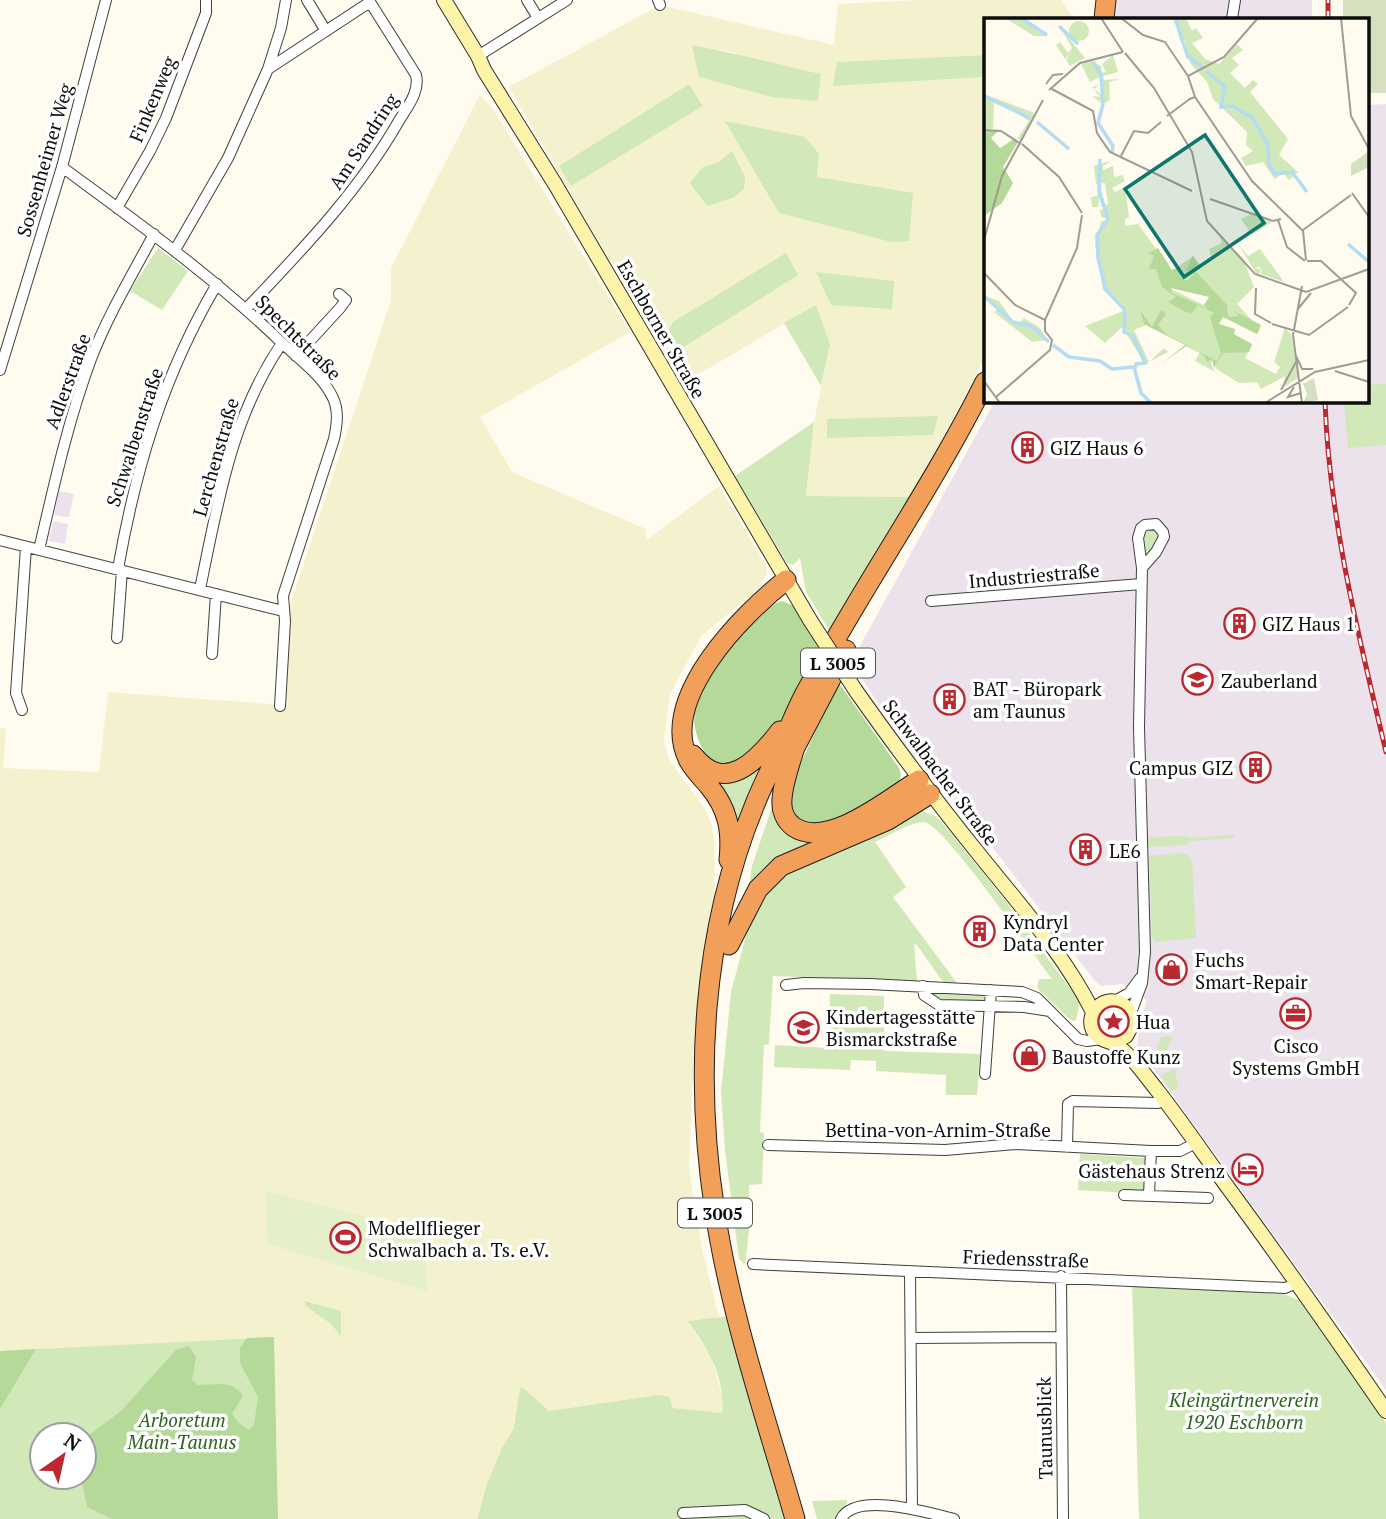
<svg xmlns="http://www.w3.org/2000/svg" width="1386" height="1519" font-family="'PT Serif',serif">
  <rect width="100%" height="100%" fill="#fffbee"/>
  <path fill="#ebe2ec" d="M1116,0H1312V19H1115Z
    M1386,104V1390L1137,1046L1140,1023L1147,1000L1123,984L1101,986L1094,980L990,844L942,786L913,756L851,662L995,401H1367V105Z
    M59,491L74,494L69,517L54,515Z
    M53,521L68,524L65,544L49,541Z"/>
  <path fill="#f4f1cf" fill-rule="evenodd" d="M921,0H1061L1071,15L1082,19H985V55L837,62L834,86L985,77V357L911,497L806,496L814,422L830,344L816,305L682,384L509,87L660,5L834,45L838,4ZM693,45L731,52L763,63L821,74L818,101L700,78ZM689,84L703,106L572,185L559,166ZM732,152L733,198L707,206L703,167L719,162ZM819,154L817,177L891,242L779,213ZM938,417L827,438V437L828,419Z
    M480,95L493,109L630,332L480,417L512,472L646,529L647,540L719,486L766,565L767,572L759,589L702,635L670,694L664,739L669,760L705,809L712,825L714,842L715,920L694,1046L689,1168L703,1254L719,1317L687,1321L711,1357L724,1402L722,1413L673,1408L658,1395L549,1411L525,1388L514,1428L502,1448L487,1484L477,1519H278L274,1337L0,1351V728L6,729L3,768L99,772L108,692L281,705L286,618L391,300V268Z"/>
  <path fill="#d1e8b8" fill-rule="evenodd" d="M692,45C736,53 778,65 821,74L818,101L772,97L699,77Z
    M985,55V77L833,86L837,62Z
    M689,84L703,106L571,186L559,166Z
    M725,121L805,137L819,154L817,177L913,193L909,241L891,242L779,213Z
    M732,151L745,177L744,189L733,198L707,206L690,183L703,167L719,162Z
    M158,248L188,271L162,310L130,291Z
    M786,253L798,275L674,353L664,338L673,322Z
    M816,272L894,281L892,309L831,305Z
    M816,305L830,344L821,386L784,323Z
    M1386,384V445L1348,448L1344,403L1368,402V385Z
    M938,416L933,435L827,438V419Z
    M814,422L806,496L911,497L829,630L806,592L800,558L793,565L787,563L735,476Z
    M1153,530L1158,535V541L1145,559L1143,535L1147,531Z
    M764,758L732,864L716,779L747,776Z
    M773,804C774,827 797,831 816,839L796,850L746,906L752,866Z
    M920,810L935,816L941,821L1008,904L1080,1002L1076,1020L1073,1021L1068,1018L1037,988L1039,979H1052C1035,957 943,823 924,822C913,821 886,837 875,842L906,887L893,897L957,983L943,982L917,945L914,944L917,982L773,976L769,1044L764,1045L760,1132L764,1133L762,1184L749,1185L750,1221L745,1265L739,1259L725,1150L721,1092L731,992L752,913L778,875Z
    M1232,835L1235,836L1233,838L1190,841L1186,845L1148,847V837L1185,836L1189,838Z
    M1180,853L1186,854L1192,860L1196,938L1156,942L1152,937L1149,856Z
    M930,991L985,994V998L982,1001L939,1000L931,995Z
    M830,994L884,996V1051L980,1054L977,1095H946V1075L876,1071V1061L851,1060L850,1070L774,1067L775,1045L829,1048Z
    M1106,1005L1129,1014L1120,1038L1100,1034L1096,1014Z
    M1170,1036L1173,1039L1167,1046L1170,1059L1163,1064L1159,1062L1157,1044H1159L1161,1037Z
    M1175,1068L1178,1089L1171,1090L1161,1076Z
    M1080,1154L1147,1158L1146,1194L1078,1190Z
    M1132,1284L1283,1294L1299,1300L1386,1423V1519H1139Z
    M304,1301L341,1311V1336L330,1323L307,1307Z
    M729,1316L768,1464L786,1519H477L487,1484L502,1448L514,1428L520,1388H524L549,1411L658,1395L669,1397L673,1408L722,1413C726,1379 707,1346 687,1321Z
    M274,1337V1519H0V1351ZM42,1435H84V1477H42Z
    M847,1500L845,1519H817L812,1501Z"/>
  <path fill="#b5d998" d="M782,601L794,606L819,648C798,689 770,766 714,764C701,750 694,735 694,715C696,684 752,610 782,601Z
    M838,682L899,768L901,775L898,785L846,816L809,829L792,819L788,791Z
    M274,1337L278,1519H112L87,1507L81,1477H84V1439L121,1411L176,1350L189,1346L196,1357L192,1380L198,1385C216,1385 232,1379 243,1396L232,1414L239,1423L249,1430L254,1425L258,1397L240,1363V1348L247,1338Z
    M36,1349L0,1409V1351Z"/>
  <path fill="#d5e0c0" d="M1343,0H1386V93H1367V19H1343Z"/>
  <path fill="#e3f0ca" d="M266,1191L423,1232L427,1291L268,1244Z"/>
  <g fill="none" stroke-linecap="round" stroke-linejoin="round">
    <defs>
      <path id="street" d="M307,0L326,31
        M527,0L538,18
        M658,0L660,5
        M1232,19L1235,0
        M478,56L567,0
        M268,69L281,28L286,0
        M62,167C138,223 214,277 282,343C299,359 323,376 333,398C339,411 337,425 334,439L283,596L285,621L280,706
        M117,208L150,151L166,118L206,13V0
        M175,250L228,158L268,69L370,2L416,75C420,91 408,106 400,119C359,191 303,249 247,308
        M296,356L340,308L346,300L339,294
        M0,370L62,167L106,0
        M0,540L283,611
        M39,550C54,485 68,421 91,359C108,315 132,275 154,234
        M118,569C136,466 164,374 217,284
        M200,589C218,502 231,418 282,343
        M931,601L1141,584
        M117,638L122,570
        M212,654L216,594
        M22,710L16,693L26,547
        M786,985L804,983L870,984L1022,992L1037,998L1078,1039L1087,1041L1101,1039
        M923,986L924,995L939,1005L1024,1007L1050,1011
        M1115,1001L1129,993L1141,977
        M1131,1013L1142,983L1145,952L1139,727L1142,568L1138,538L1141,528L1145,525L1156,524L1163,532L1164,537L1156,552L1142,568
        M985,1074L991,990
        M768,1145L945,1150L1015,1144L1151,1151H1180L1196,1143
        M1067,1147L1068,1104L1073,1101L1158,1103L1165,1100
        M1124,1195L1208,1198
        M1149,1195L1151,1151
        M753,1264L1285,1288L1297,1283
        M910,1272L912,1509
        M1061,1276L1063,1519
        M911,1338L1060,1337
        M683,1513L745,1510L764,1519
        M841,1519C856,1491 929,1513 954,1519"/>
      <path id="secondary" d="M444,0L478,56L484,70L555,184L810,620
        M856,691C895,746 935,800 978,853C1018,903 1064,954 1093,1012
        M1112,1042L1126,1036L1133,1023L1128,1009C1106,986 1077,1020 1099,1037C1104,1041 1109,1041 1113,1043C1131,1054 1144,1074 1157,1090C1182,1122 1205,1156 1229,1189C1283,1262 1335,1337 1386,1411"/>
      <path id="highway" d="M1104,19L1106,0
        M795,747C790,764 783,782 782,799C781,810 785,821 794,827C828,850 891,797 919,780
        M792,753L846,650
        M693,755C725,796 758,760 780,731
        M729,860C732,830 728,809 709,786C702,778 694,770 689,761C657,699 743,614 786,580
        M729,945L758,889L781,866L888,820L930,794
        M795,1519C766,1418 731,1317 715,1212C694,1077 702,932 755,804C762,786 772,767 780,749C789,729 797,707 808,688C864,584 932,488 985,382"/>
    </defs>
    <use href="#street" stroke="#404040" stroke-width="12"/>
    <use href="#secondary" stroke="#2f2f2f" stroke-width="16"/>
    <use href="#highway" stroke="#1e1e1e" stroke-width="21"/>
    <use href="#street" stroke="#fff" stroke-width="10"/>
    <use href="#secondary" stroke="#fdf4aa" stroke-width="14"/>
    <use href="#highway" stroke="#f19f59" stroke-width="19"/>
    <defs>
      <path id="rail" d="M1328,19V0
        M1325,401C1329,520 1359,637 1386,752"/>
    </defs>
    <use href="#rail" stroke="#bb282f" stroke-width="5"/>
    <use href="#rail" stroke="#fff" stroke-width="2.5" stroke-dasharray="8" stroke-linecap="butt"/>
    <defs>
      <path id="secondary-bridge" d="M810,620L856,691"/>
    </defs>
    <use href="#secondary-bridge" stroke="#2f2f2f" stroke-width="16" stroke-linecap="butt"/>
    <use href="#secondary-bridge" stroke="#fdf4aa" stroke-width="14"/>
  </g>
  <defs>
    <symbol id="building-ring" viewBox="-11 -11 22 22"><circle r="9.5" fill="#fff" stroke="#bb282f" stroke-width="1.5"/><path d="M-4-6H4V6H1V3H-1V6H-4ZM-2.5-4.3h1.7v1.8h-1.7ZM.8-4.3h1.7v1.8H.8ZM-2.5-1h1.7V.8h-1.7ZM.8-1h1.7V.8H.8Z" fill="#bb282f"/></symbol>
    <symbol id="school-ring" viewBox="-11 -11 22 22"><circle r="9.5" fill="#fff" stroke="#bb282f" stroke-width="1.5"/><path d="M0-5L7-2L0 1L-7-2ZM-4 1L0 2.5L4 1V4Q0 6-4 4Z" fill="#bb282f"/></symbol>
    <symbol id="shop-ring" viewBox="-11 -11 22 22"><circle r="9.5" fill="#fff" stroke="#bb282f" stroke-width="1.5"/><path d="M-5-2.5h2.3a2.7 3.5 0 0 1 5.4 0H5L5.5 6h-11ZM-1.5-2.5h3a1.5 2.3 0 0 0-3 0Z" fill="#bb282f"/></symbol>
    <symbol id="office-ring" viewBox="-11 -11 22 22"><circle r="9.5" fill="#fff" stroke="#bb282f" stroke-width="1.5"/><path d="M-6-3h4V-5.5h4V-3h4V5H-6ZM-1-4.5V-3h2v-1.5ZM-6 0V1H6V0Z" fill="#bb282f"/></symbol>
    <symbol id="sight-ring" viewBox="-11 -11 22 22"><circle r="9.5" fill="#fff" stroke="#bb282f" stroke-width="1.5"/><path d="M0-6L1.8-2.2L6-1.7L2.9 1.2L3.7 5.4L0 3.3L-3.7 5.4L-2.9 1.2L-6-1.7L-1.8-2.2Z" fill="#bb282f"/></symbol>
    <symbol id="hotel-ring" viewBox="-11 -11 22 22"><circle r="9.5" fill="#fff" stroke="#bb282f" stroke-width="1.5"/><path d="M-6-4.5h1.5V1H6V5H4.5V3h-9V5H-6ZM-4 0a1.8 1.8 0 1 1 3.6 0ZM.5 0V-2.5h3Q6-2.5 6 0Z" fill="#bb282f"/></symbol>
    <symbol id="stadium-ring" viewBox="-11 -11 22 22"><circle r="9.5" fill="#fff" stroke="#bb282f" stroke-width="1.5"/><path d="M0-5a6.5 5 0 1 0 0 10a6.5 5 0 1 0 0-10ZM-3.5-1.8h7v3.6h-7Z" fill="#bb282f"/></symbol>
  </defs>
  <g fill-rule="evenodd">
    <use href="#building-ring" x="1010" y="430" width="35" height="35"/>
    <use href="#building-ring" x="1222" y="606" width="35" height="35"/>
    <use href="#school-ring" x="1180" y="662" width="35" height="35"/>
    <use href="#building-ring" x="932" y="682" width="35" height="35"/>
    <use href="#building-ring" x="1238" y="750" width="35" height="35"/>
    <use href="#building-ring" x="1068" y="832" width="35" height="35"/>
    <use href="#building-ring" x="962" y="914" width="35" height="35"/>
    <use href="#shop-ring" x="1154" y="952" width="35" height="35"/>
    <use href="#office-ring" x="1278" y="996" width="35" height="35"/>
    <use href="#sight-ring" x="1096" y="1004" width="35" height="35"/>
    <use href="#school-ring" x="786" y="1010" width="35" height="35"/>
    <use href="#shop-ring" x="1012" y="1038" width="35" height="35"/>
    <use href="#hotel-ring" x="1230" y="1152" width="35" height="35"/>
    <use href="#stadium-ring" x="328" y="1220" width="35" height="35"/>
  </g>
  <g text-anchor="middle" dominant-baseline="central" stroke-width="7" stroke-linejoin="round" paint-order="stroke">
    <g fill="#fff" stroke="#565656" stroke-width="2">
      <rect x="801" y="648.5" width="74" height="29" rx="5"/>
      <rect x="678" y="1198.5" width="74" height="29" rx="5"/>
    </g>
    <g font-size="18" font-weight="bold" fill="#0d0d0d">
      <text x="838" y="663">L 3005</text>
      <text x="715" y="1213">L 3005</text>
    </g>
    <g font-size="19" fill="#0d0d0d" stroke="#fff">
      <text transform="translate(152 99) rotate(-67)">Finkenweg</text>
      <text transform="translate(363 141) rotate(-57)">Am Sandring</text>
      <text transform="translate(44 160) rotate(-74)">Sossenheimer Weg</text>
      <text transform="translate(662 329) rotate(60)">Eschborner Straße</text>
      <text transform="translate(299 337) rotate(45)">Spechtstraße</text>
      <text transform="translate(67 381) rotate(-70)">Adlerstraße</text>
      <text transform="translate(134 437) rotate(-72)">Schwalbenstraße</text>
      <text transform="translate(215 457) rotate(-74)">Lerchenstraße</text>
      <text transform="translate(1034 575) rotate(-5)">Industriestraße</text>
      <text transform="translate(941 772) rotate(53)">Schwalbacher Straße</text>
      <text x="938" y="1129">Bettina-von-Arnim-Straße</text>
      <text transform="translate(1026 1258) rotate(2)">Friedensstraße</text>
      <text transform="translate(1044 1428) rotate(-91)">Taunusblick</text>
    </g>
    <g font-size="19" fill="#0d0d0d" stroke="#fff" text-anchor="start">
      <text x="1050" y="447">GIZ Haus 6</text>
      <text x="1262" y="623">GIZ Haus 1</text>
      <text x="1221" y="680">Zauberland</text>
      <text x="973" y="688">BAT - Büropark<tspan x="973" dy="22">am Taunus</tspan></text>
      <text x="1233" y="767" text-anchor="end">Campus GIZ</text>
      <text x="1109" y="850">LE6</text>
      <text x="1003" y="921">Kyndryl<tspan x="1003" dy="22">Data Center</tspan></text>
      <text x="1195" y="959">Fuchs<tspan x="1195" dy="22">Smart-Repair</tspan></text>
      <text x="826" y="1016">Kindertagesstätte<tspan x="826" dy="22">Bismarckstraße</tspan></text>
      <text x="1136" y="1021">Hua</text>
      <text x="1296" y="1045" text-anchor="middle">Cisco<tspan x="1296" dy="22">Systems GmbH</tspan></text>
      <text x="1052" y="1056">Baustoffe Kunz</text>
      <text x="1225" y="1170" text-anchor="end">Gästehaus Strenz</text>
      <text x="368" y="1227">Modellflieger<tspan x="368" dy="22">Schwalbach a. Ts. e.V.</tspan></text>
    </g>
    <g font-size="19" font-style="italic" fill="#2d641f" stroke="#fff">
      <text x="1244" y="1399">Kleingärtnerverein<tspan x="1244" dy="22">1920 Eschborn</tspan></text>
      <text x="182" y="1419">Arboretum<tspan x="182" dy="22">Main-Taunus</tspan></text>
    </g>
  </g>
  <g transform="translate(984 18)">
    <rect width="385" height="385" fill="#fffbee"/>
    <path d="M21,0H36L53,8L62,18H50ZM202,0L208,13L212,10L219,20L208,25L221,41L235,46L253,26L259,32L248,40L255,47L246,55L261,70L269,62L274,66L266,74L304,121L295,137L314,154L305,162L299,155L291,161L279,144L262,148L257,140L269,133L262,127L263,114L229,81L223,64L206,45L201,22L196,23L191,2ZM85 13a10 10 0 1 1 20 0a10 10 0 1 1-20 0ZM76,9L101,40L86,48L82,42L87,34L81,41L72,27L76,24L84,35L88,30ZM129,37L134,54L119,58L120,62L136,61L125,64L126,82L119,86L108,78L116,79L108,69L115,67L110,71L118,77L115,59L106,64L97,46L108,43L117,48L118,55L122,54L118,46ZM0,76L48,94L50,97L37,122L33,121L45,103L19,86L10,85L9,111H0ZM126,143L124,145L119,148V152L129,148L130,159L138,157L141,163L128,170L131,174L139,170L142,177L145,199L141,201V208L154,206L188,253L209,238L217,249L228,241L225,231L238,225L235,219L259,240L270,269L253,286L276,311L273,316L239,298L233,308L268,327L261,340L292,356L296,349L290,344L301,310L307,316L315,359L299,370L301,358L277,371L273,364L255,365L231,350L234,343L229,341L227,346L231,354L211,343L216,334L162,307L150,312L165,344L180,330L184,334L161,346L138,309L121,325L101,308L139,293L135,283L119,272L111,226L117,204L124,201L117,199L116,192L122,191L117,188L116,178L114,189H108L107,179L113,178L117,166L118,187L124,186L121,165L112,166L110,148ZM196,261L205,265L238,286L228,291L187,271L185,267ZM267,196L288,204L268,217L257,201ZM254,226L264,238L276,231L300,264L277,256L278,252L275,249H271L277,252L274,258ZM0,278L15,283L30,304L35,306L40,300L56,310L63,322L48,324L10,294L15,290Z" fill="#d1e8b8" fill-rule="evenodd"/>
    <path d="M0,112L14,113L7,120L16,130L30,121L34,124L19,149L29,165L18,185L0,198ZM174,230L188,252L196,248L197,260L203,263L210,256L202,252L209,238L217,249L212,254L243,287L244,299L255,298L250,293L277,307L273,316L239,299L235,306L251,311L250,316L268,326L265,334L239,335L230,350L228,341L223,344L220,337L202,328L177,346L201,327L160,306L156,292L168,309L177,292L182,296L174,307L183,317L233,343L237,335L226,300L229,295L235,297L213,287L208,295L202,294L184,284L192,279L178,269L172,251H165L170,238L164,235ZM187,270L225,279L220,287L224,291L188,275Z" fill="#b5d998" fill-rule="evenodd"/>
    <path d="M384,134L385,149L367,158V146ZM330,360L334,382L319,385L323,376L319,366Z" fill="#d5e0c0"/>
    <path fill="none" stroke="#b4ddf5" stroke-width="3.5" d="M37,0L63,17M191,0L204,39L218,49M75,8L94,26M109,44L117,56L119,86L114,105L129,128L128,135M222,53L241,69L237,89L248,88L269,100L284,127L285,147L291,156L308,154L323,174M0,78L46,100M53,104L85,131M116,141L115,172L124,201L113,217L114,240L122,272L141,292L140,314L149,318L161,345L152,346L151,350M364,226L385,244M0,278L29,304L47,308L65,324M69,327L85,339L116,343L128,351L150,349L157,375L167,385"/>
    <path fill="none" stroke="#9e9c94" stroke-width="2" d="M117,0L139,34M137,0L159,17L181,24L204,58M357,0L367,98L385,131M141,35L170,70L208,134L223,203L271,256L322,274L385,251M62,66L69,57L79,56M66,70L109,93L113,115L126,134L208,173M65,72L96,45L139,34M211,79L268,163L319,213L322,242M206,81L211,79L204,58L240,39L274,0M183,98L207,80M0,112L17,113L37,126M38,126L75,159L98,195M137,138L150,113L164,115L177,104M368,175L385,199M226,181L289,203L297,201M294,202L303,229L321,243M319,212L367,177M0,222L18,158L59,82M323,243H337L372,275L365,287M0,255L31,287L61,302M318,268L309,317L318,385M272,270L271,296L287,305M313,292L327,275M288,306L325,317L364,289M312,338L318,351H329M351,353L385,364M0,363L16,385M310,369L304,379L317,375M297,372L313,342M12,379L66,332L68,322L61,313V302L93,230L98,197M281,385L331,354L385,342"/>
    <path fill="#0f766e" fill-opacity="0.15" stroke="#0f766e" stroke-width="3.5" d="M221,117L280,205L200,259L141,171Z"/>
    <rect width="385" height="385" fill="none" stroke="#0d0d0d" stroke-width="3.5"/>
  </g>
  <g transform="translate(63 1456) rotate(34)"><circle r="33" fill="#ffffff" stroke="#9e9e9e" stroke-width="2"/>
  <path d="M0-5L12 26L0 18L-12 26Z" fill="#bb282f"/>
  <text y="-10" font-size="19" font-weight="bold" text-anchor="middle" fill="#0d0d0d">N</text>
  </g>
</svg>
